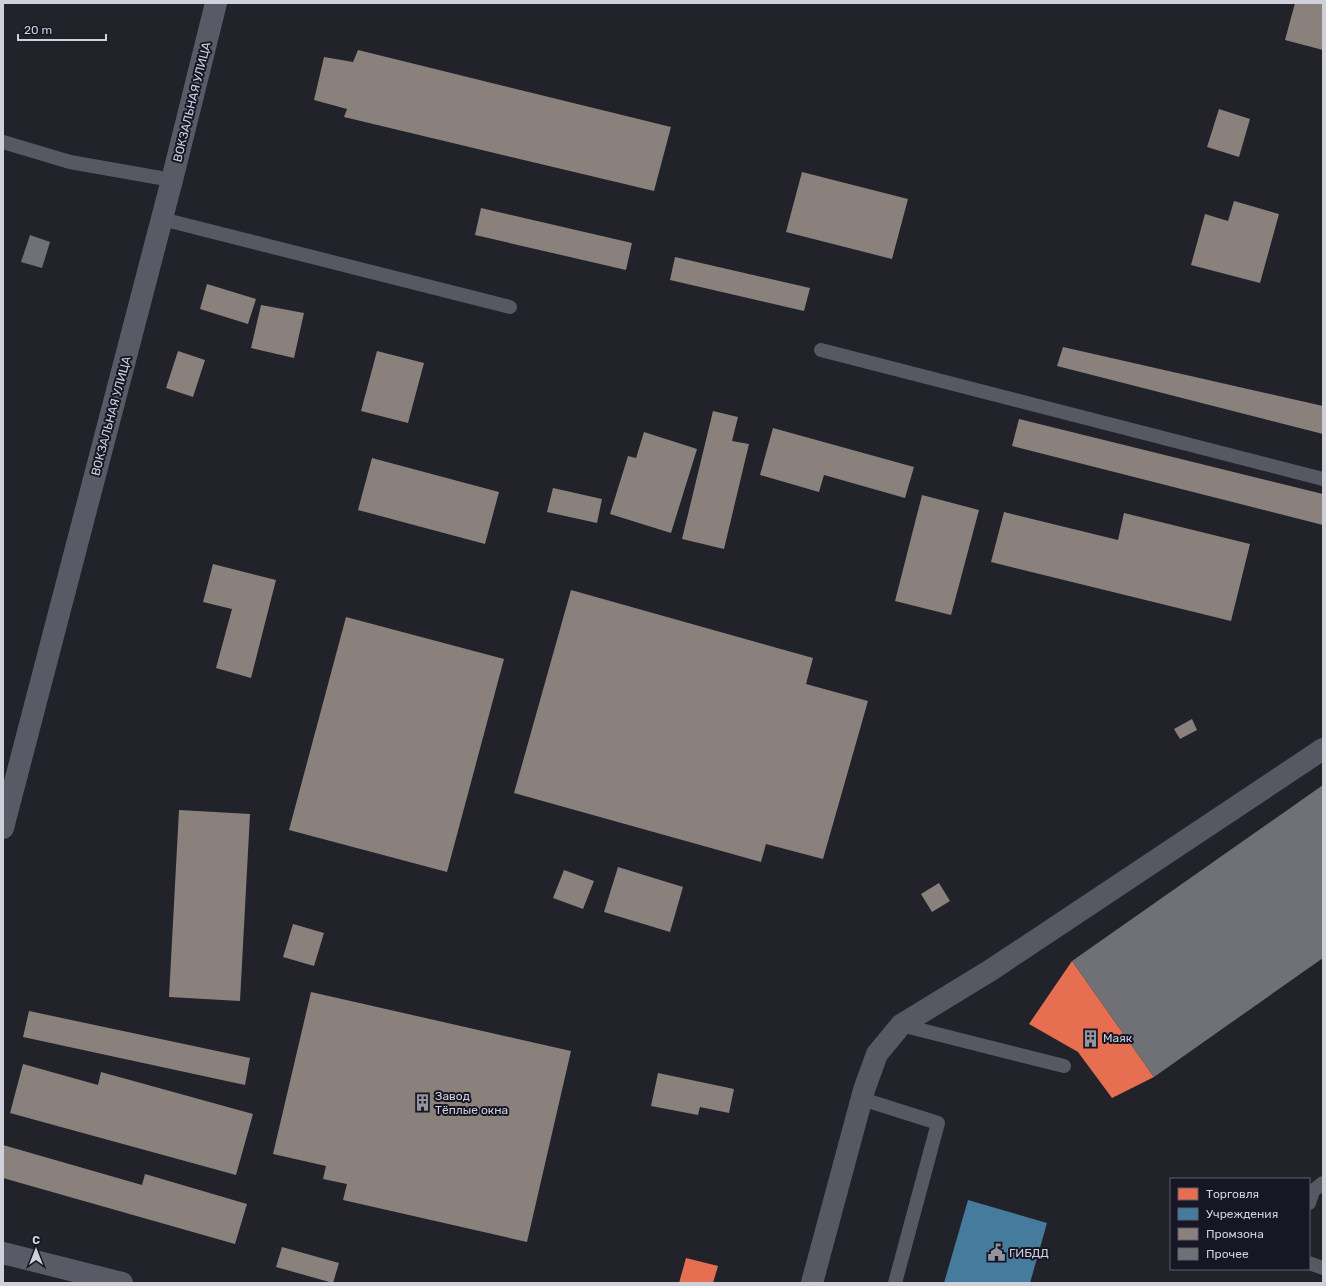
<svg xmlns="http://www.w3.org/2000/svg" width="1326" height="1286" font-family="Rubik,sans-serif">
  <rect width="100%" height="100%" fill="#22222a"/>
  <path fill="#e76f51" d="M1072,961L1154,1077L1112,1098L1078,1052L1029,1024Z
    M686,1258L718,1266L713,1283H679Z"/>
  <path fill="#457b9d" d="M968,1200L1047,1223L1030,1283H944Z"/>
  <path fill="#8a817c" d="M1295,3H1323V50L1285,40Z
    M358,50L671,127L654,191L344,117L347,109L314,100L324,57L353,62Z
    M1219,109L1250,119L1239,157L1207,147Z
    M802,172L908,199L892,259L786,232Z
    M1234,201L1279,214L1260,283L1191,265L1205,214L1228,221Z
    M481,208L632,243L626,270L475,235Z
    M675,257L810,288L804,311L670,280Z
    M207,284L256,299L248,324L200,309Z
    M261,305L304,313L294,358L251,348Z
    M1063,347L1323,406V434L1057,366Z
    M178,351L205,360L193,397L166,388Z
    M377,351L424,363L408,423L361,411Z
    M713,411L738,417L732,441L749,444L724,549L682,539Z
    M1019,419L1323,494V525L1012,446Z
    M773,428L914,467L905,498L824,475L819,492L760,475Z
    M644,432L697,449L671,533L610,514L628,456L636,458Z
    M372,458L499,492L485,544L358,510Z
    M553,488L602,499L597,523L547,512Z
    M922,495L979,510L951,615L895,601Z
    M1004,512L1118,540L1124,513L1250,544L1231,621L991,562Z
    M213,564L276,580L251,678L216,668L232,609L203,602Z
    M571,590L813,658L806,684L868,701L823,859L766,844L761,862L514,793Z
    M346,617L504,659L447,872L289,830Z
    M1192,719L1197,730L1180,739L1174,729Z
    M179,810L250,814L240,1001L169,997Z
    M618,867L683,887L670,932L604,912Z
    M564,870L594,881L583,909L553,898Z
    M939,883L950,901L932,912L921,894Z
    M293,924L324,933L314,966L283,957Z
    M311,992L571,1051L527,1242L343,1200L347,1184L323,1179L326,1166L273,1154Z
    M29,1011L250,1058L245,1085L23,1037Z
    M23,1064L98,1085L101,1072L253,1114L236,1175L10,1113Z
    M658,1073L734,1089L729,1113L700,1107L698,1115L651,1106Z
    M3,1145L142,1185L145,1174L247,1204L235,1244L3,1178Z
    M282,1247L339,1263L333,1283L276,1267Z"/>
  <path fill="#707077" d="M30,235L50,242L42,268L21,262Z
    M1323,785V958L1154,1077L1072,961Z"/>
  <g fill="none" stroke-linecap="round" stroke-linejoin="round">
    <path stroke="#585863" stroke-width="14" d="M3,142L70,162L172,180
      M162,219L510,307
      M821,350L1323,479
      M901,1025L1064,1066
      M862,1099L938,1123L895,1283
      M1309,1203L1313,1191L1323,1183
      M1309,1263L1323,1268"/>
    <path stroke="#585863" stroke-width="22" d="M812,1283L864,1090L877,1054L901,1025L991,970L1323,749"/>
    <path stroke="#5a5a66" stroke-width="22" d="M3,828L172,180L216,3
      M3,1253L122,1283"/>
  </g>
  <defs>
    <symbol id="building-bare" viewBox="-9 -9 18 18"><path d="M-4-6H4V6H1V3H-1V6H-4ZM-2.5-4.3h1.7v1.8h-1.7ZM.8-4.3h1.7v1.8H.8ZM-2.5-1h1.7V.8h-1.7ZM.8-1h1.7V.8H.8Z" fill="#93939d" stroke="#161624" stroke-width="2.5" paint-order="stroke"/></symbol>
    <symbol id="civic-bare" viewBox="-9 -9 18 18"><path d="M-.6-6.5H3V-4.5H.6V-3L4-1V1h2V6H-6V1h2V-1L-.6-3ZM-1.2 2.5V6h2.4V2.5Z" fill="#93939d" stroke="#161624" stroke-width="2.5" paint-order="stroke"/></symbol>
  </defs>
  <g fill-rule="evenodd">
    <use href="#building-bare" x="1078" y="1026" width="25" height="25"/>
    <use href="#building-bare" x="410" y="1090" width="25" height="25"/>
    <use href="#civic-bare" x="984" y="1240" width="25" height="25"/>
  </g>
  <g text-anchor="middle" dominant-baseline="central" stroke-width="4" stroke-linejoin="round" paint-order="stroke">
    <g font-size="12" fill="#d0d0db" stroke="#161624">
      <text transform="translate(192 102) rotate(-76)">ВОКЗАЛЬНАЯ УЛИЦА</text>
      <text transform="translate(111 416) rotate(-75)">ВОКЗАЛЬНАЯ УЛИЦА</text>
    </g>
    <g font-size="12" fill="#d0d0db" stroke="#161624" text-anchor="start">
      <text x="1103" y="1038">Маяк</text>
      <text x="435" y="1096">Завод<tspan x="435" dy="14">Тёплые окна</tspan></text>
      <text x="1009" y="1253">ГИБДД</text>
    </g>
  </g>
  <rect width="1326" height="1286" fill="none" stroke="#d0d0db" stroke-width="8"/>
  <rect x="1170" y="1178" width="140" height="92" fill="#161624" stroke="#60606d"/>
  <rect x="1178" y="1188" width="20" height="12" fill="#e76f51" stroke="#60606d"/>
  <text x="1206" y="1198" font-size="12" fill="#d0d0db">Торговля</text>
  <rect x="1178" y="1208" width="20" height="12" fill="#457b9d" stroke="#60606d"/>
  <text x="1206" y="1218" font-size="12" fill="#d0d0db">Учреждения</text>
  <rect x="1178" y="1228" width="20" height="12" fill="#8a817c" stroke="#60606d"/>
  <text x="1206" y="1238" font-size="12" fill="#d0d0db">Промзона</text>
  <rect x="1178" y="1248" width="20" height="12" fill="#707077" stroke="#60606d"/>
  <text x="1206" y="1258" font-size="12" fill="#d0d0db">Прочее</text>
  <g transform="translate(36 1250)" stroke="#161624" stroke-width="3" paint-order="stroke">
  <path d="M0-3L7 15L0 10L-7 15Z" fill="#d0d0db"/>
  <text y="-6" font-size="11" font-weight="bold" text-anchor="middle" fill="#d0d0db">С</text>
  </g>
  <path d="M18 34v6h88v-6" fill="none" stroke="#d0d0db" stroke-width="2"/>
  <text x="24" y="34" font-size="12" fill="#d0d0db" stroke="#161624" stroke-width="3" paint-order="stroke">20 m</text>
</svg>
